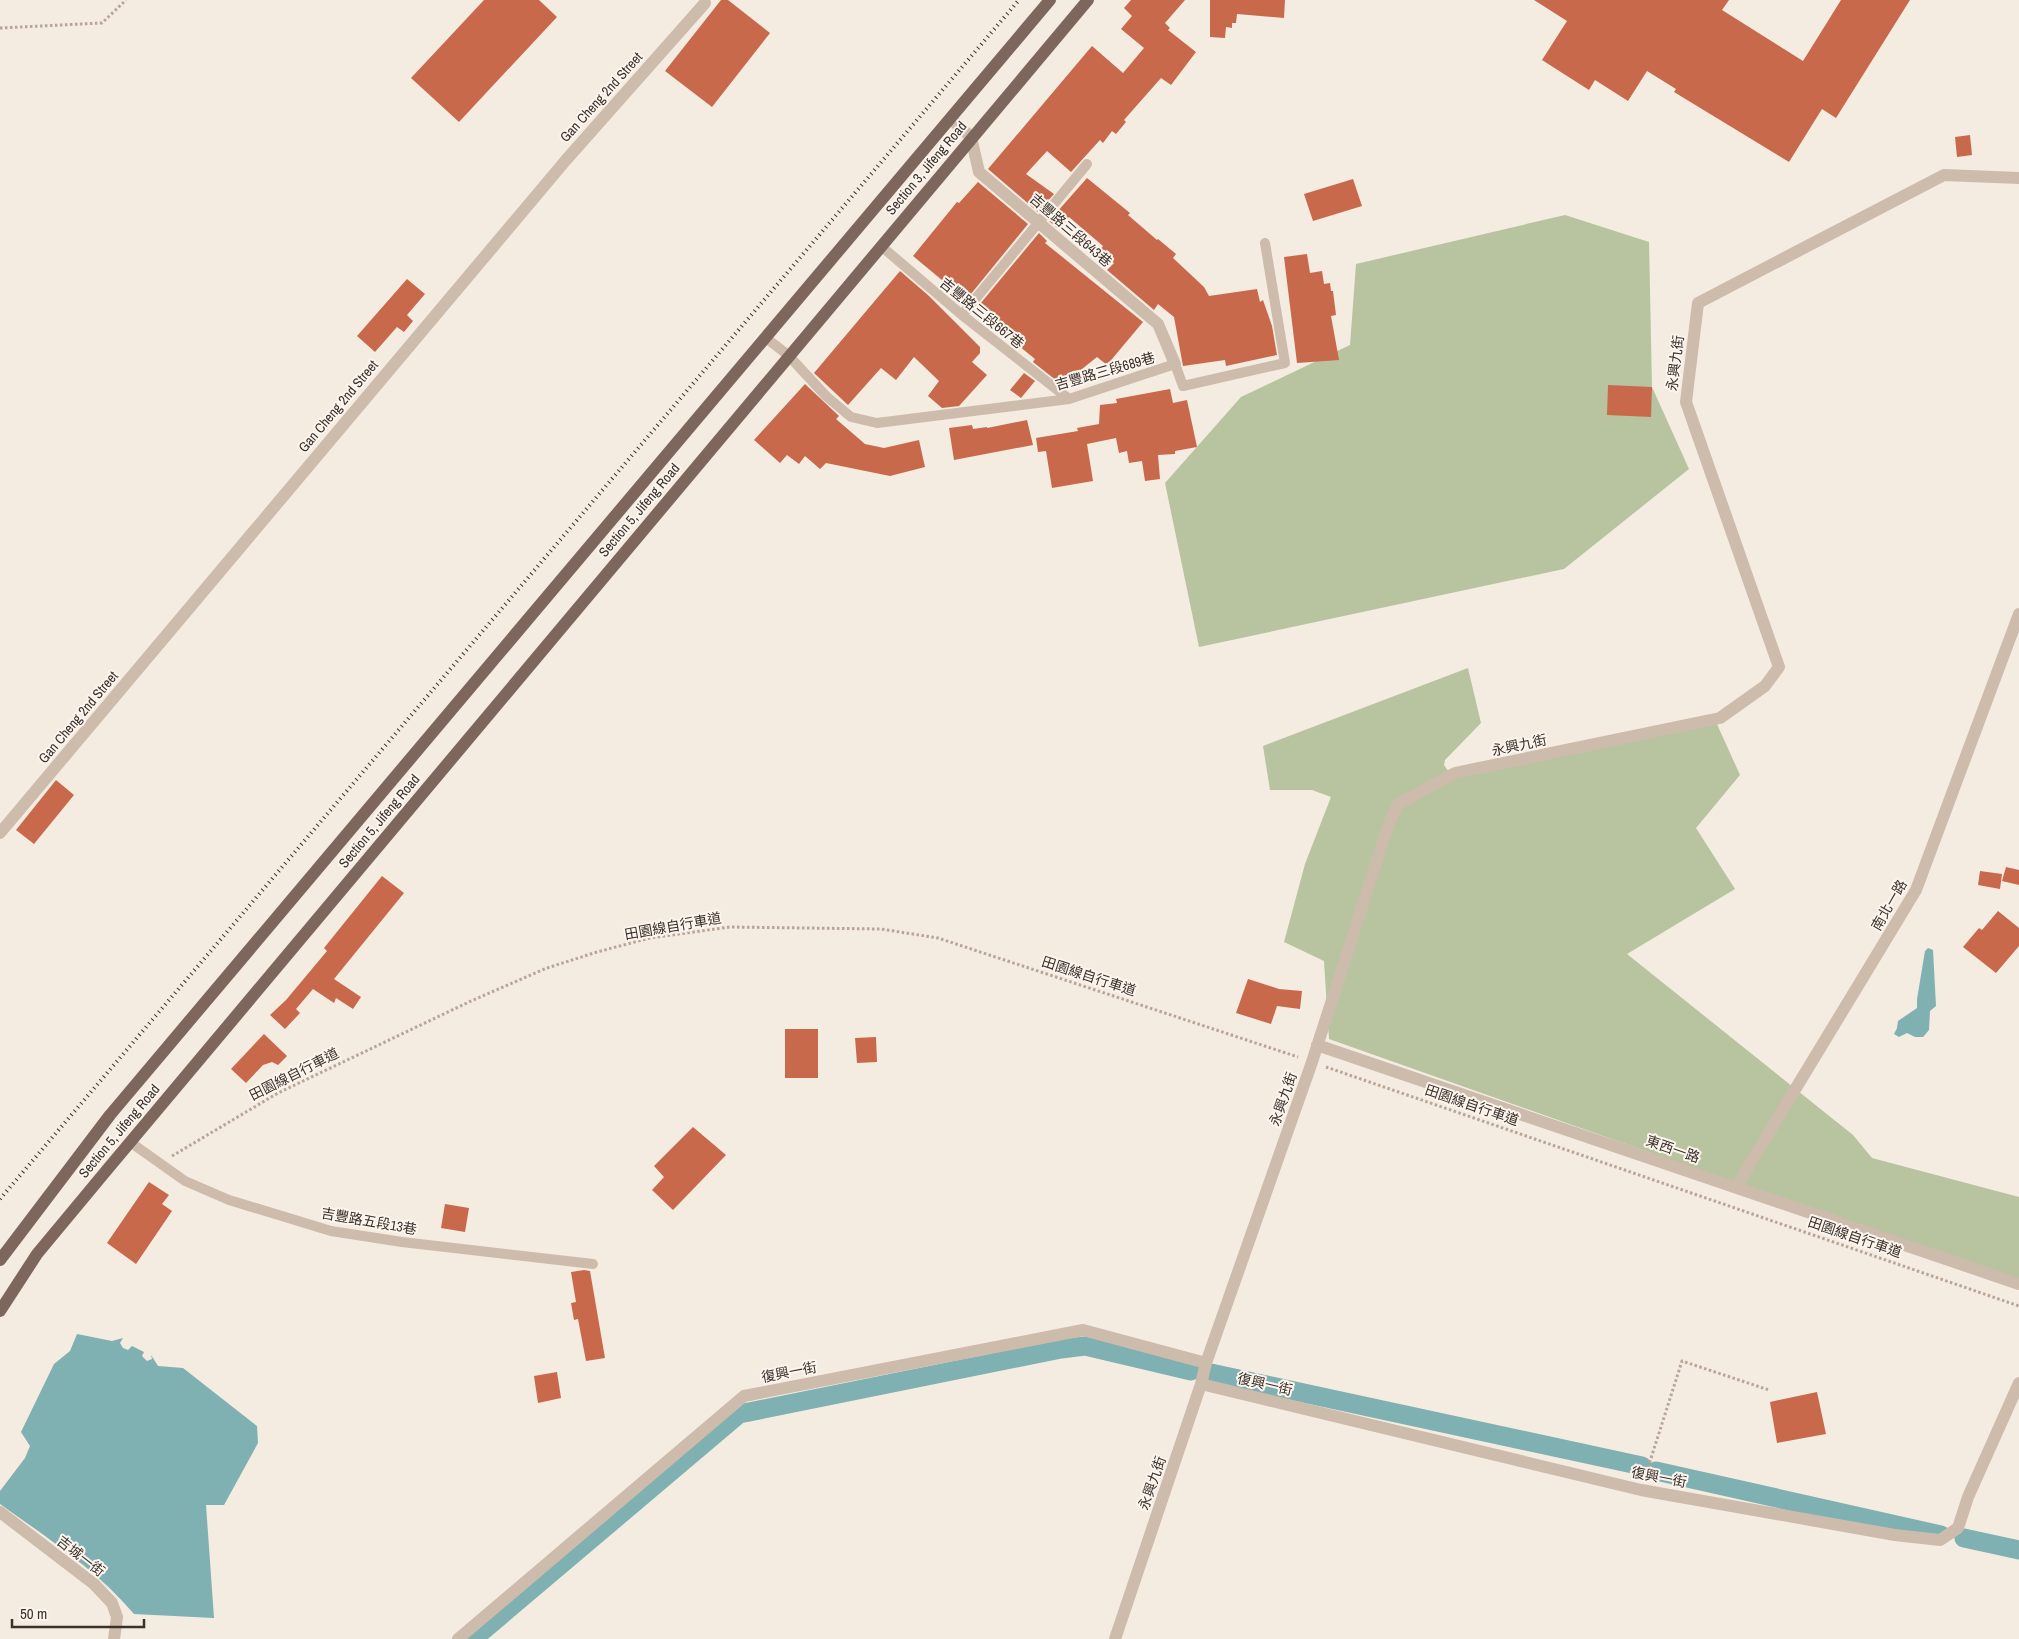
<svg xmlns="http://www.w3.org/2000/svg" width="2019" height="1639" font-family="'Archivo Narrow','Noto Sans TC',sans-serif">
  <rect width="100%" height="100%" fill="#f4ebe1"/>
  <path fill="#b8c4a0" d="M1565,215L1649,242L1652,387L1689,469L1564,569L1199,647L1165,483L1241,397L1350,345L1356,264Z
    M1468,668L1481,723L1445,760L1444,765L1451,775L1716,722L1740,775L1696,828L1735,889L1627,954L1853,1135L1872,1158L2019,1197V1283L1329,1039L1324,961L1284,942L1305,864L1331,797L1312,790H1270L1263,746Z"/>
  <path fill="#7fb0b2" d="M1928,948L1933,950L1936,1006L1930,1011L1929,1030L1923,1037H1915L1907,1033L1899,1037L1894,1034L1897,1028L1898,1021L1917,1008V999L1925,951Z
    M77,1334L112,1341L123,1338L120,1343L123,1348L128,1350L132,1346L144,1352L142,1356L147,1361L152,1359L151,1355L158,1366L183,1368L257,1426L258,1443L224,1505H206L214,1618L134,1614C97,1570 46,1537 0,1504V1491L25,1458L30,1446L21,1432L54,1364L70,1351Z"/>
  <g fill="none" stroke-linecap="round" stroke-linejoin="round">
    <path stroke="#7fb0b2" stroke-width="19" d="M1211,1373L1642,1466
      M1656,1471L1941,1535
      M1964,1538L2019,1550
      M473,1639L739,1414L1061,1349L1085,1346L1191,1371"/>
  </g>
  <path fill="#c8694b" d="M484,0H539L557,17L459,122L411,78Z
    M721,0H728L770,33L712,107L665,71Z
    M1131,0H1185L1165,23L1170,28L1168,30L1196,52L1171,85L1161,78L1124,120L1126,122L1116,134L1112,131L1103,143L1100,140L1071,172L1047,151L1026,174L1054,194L1038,212L988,169L1092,46L1123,73L1144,48L1121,29L1132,16L1124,8Z
    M1210,0H1285L1284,18L1237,14L1236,23H1232V28L1226,27L1225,38L1210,37Z
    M1534,0H1729L1722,10L1803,61L1841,0H1910L1836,118L1822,109L1789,162L1674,92L1676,89L1647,71L1628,101L1595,80L1589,90L1542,60L1567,21Z
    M1970,135L1972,155L1957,157L1955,137Z
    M1087,178L1130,213L1128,215L1157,240L1158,239L1176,254L1173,258L1204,287L1209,296L1257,289L1260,302L1263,300L1272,326L1277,355L1226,366L1225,360L1183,366L1174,317L1158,304L1154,310L1107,270L1114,263L1100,250L1103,246L1069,217L1058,229L1049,221Z
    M1353,179L1362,206L1313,221L1304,194Z
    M978,182L1028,224L966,300L913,256L957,202L959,203Z
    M1039,233L1047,241L1045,243L1143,322L1107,365L1097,357L1062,385L1033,362L1035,359L1007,336L997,326L1000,322L980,304Z
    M1307,254L1310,273L1322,271L1324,284L1330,283L1331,291H1333L1336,315L1331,316L1339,360L1297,363L1284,257Z
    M900,271L929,296L980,347V353L972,362L987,375L959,406L942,408L928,396L939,381L914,357L896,380L881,368L848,405L814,373Z
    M407,279L425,294L407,315L413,321L404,332L397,327L375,352L357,336Z
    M1024,373L1035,381L1021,398L1010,390Z
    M805,384L839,416L836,419L865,444L884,448L919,440L925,467L890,476L826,463L820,469L805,456L799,464L787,455L780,463L754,440Z
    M1608,385L1652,387L1651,417L1607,415Z
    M1170,389L1173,403L1187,400L1197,447L1175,451V454L1158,455L1160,479L1145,481L1142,461L1129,463L1127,451L1119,453L1116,438L1087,444L1093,481L1052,488L1046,451L1038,452L1036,438L1078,431L1077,428L1099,424L1100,405L1117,403L1116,399Z
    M1027,420L1033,445L954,460L949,428L972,425L973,429L987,427V428Z
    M56,780L74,795L34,844L16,830Z
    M2006,867L2019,870V885L2002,881Z
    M1980,871L2002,874L2000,889L1978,885Z
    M382,876L404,893L334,979L361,997L353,1009L336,998L334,1003L313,989L296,1009L300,1013L285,1029L270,1015L286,1000L327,951L324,948Z
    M1998,911L2019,928V946L1996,973L1963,947L1979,928L1982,930Z
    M1248,979L1279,989L1302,991L1300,1009L1277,1006L1271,1024L1236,1013Z
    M785,1029H818V1078H785Z
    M264,1034L287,1056L278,1065L272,1062L263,1065L246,1083L231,1069Z
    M876,1037L877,1062L857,1063L855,1038Z
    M693,1127L726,1155L673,1210L652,1190L664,1177L654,1166Z
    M149,1182L169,1195L162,1204L172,1211L136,1264L107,1243Z
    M445,1204L469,1208L465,1232L441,1228Z
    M584,1270L590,1271L605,1358L586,1361L578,1319L574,1320L571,1303L576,1302L571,1272Z
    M557,1372L561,1398L538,1403L534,1376Z
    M1817,1392L1826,1434L1777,1443L1770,1402Z"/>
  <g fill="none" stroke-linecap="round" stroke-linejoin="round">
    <path stroke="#b9a596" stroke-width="3" stroke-dasharray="2.5 2.5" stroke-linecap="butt" d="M0,28L102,23L126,0
      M1326,1067L2019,1306
      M172,1156L278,1093L471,1001L547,968L597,952L650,938L730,927L881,929L938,938L1298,1057
      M1645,1477L1682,1361L1769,1390"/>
    <path stroke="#cdbbac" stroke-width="10" d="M881,246L962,315L1069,399
      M962,315L1087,164
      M766,338L788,355L826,396L851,417L877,423L1069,399L1175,364L1183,386L1285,363L1265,243
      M130,1142L185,1181L229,1200L331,1231L402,1242L593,1264"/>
    <path stroke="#cdbbac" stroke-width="12" d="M951,119L971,137L979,172L1158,324L1175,364
      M0,833L566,160L705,3
      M1317,1045L2019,1284
      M1736,1187L1916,890L2019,614
      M1201,1384L1641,1490L1895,1535L1940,1540L1958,1528L1968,1497L2019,1383
      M0,1512L94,1584L112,1603L117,1617L114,1639
      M458,1639L744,1396L1083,1330L1206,1363
      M1115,1639L1201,1384L1206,1363L1312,1062L1389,823L1398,804L1455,773L1720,718L1765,686L1779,667L1686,402L1698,303L1944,175L2019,178"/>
    <path stroke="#7d675c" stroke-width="12" d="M0,1260L110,1115L1050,0
      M0,1311L37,1254L106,1171L1088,0"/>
    <path stroke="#3b302b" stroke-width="4" stroke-dasharray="1 4" stroke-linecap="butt" d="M0,1199L1019,0"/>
  </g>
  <g text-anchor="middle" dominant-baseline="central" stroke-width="4" stroke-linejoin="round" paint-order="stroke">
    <g font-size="14" fill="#3b302b" stroke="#fbf5ee">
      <text transform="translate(601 97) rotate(-48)">Gan Cheng 2nd Street</text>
      <text transform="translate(926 168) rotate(-50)">Section 3, Jifeng Road</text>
      <text transform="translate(1071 230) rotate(41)">吉豐路三段643巷</text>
      <text transform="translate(982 313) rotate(39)">吉豐路三段667巷</text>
      <text transform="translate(1675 363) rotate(-83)">永興九街</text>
      <text transform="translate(1105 371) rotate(-16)">吉豐路三段689巷</text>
      <text transform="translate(338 406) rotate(-50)">Gan Cheng 2nd Street</text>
      <text transform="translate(639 510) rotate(-50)">Section 5, Jifeng Road</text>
      <text transform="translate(78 717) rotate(-50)">Gan Cheng 2nd Street</text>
      <text transform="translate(1519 745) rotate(-12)">永興九街</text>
      <text transform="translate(379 821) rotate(-50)">Section 5, Jifeng Road</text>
      <text transform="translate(1889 905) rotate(-60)">南北一路</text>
      <text transform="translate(673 926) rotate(-10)">田園線自行車道</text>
      <text transform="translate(1089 976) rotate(18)">田園線自行車道</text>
      <text transform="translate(294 1074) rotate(-27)">田園線自行車道</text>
      <text transform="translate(1283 1099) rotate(-71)">永興九街</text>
      <text transform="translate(1472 1105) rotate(19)">田園線自行車道</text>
      <text transform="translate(119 1131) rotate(-50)">Section 5, Jifeng Road</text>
      <text transform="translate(1673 1149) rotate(19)">東西一路</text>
      <text transform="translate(369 1221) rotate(10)">吉豐路五段13巷</text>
      <text transform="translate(1855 1237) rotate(19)">田園線自行車道</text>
      <text transform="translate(789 1372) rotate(-11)">復興一街</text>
      <text transform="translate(1265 1384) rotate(13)">復興一街</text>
      <text transform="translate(1659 1477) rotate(11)">復興一街</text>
      <text transform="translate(1152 1483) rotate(-71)">永興九街</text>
      <text transform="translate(81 1556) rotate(38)">吉城一街</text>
    </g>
  </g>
  <path d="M12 1619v8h132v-8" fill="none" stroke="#3b302b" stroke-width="2.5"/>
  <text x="20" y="1619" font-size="15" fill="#3b302b" stroke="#fbf5ee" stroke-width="4" paint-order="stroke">50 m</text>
</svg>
